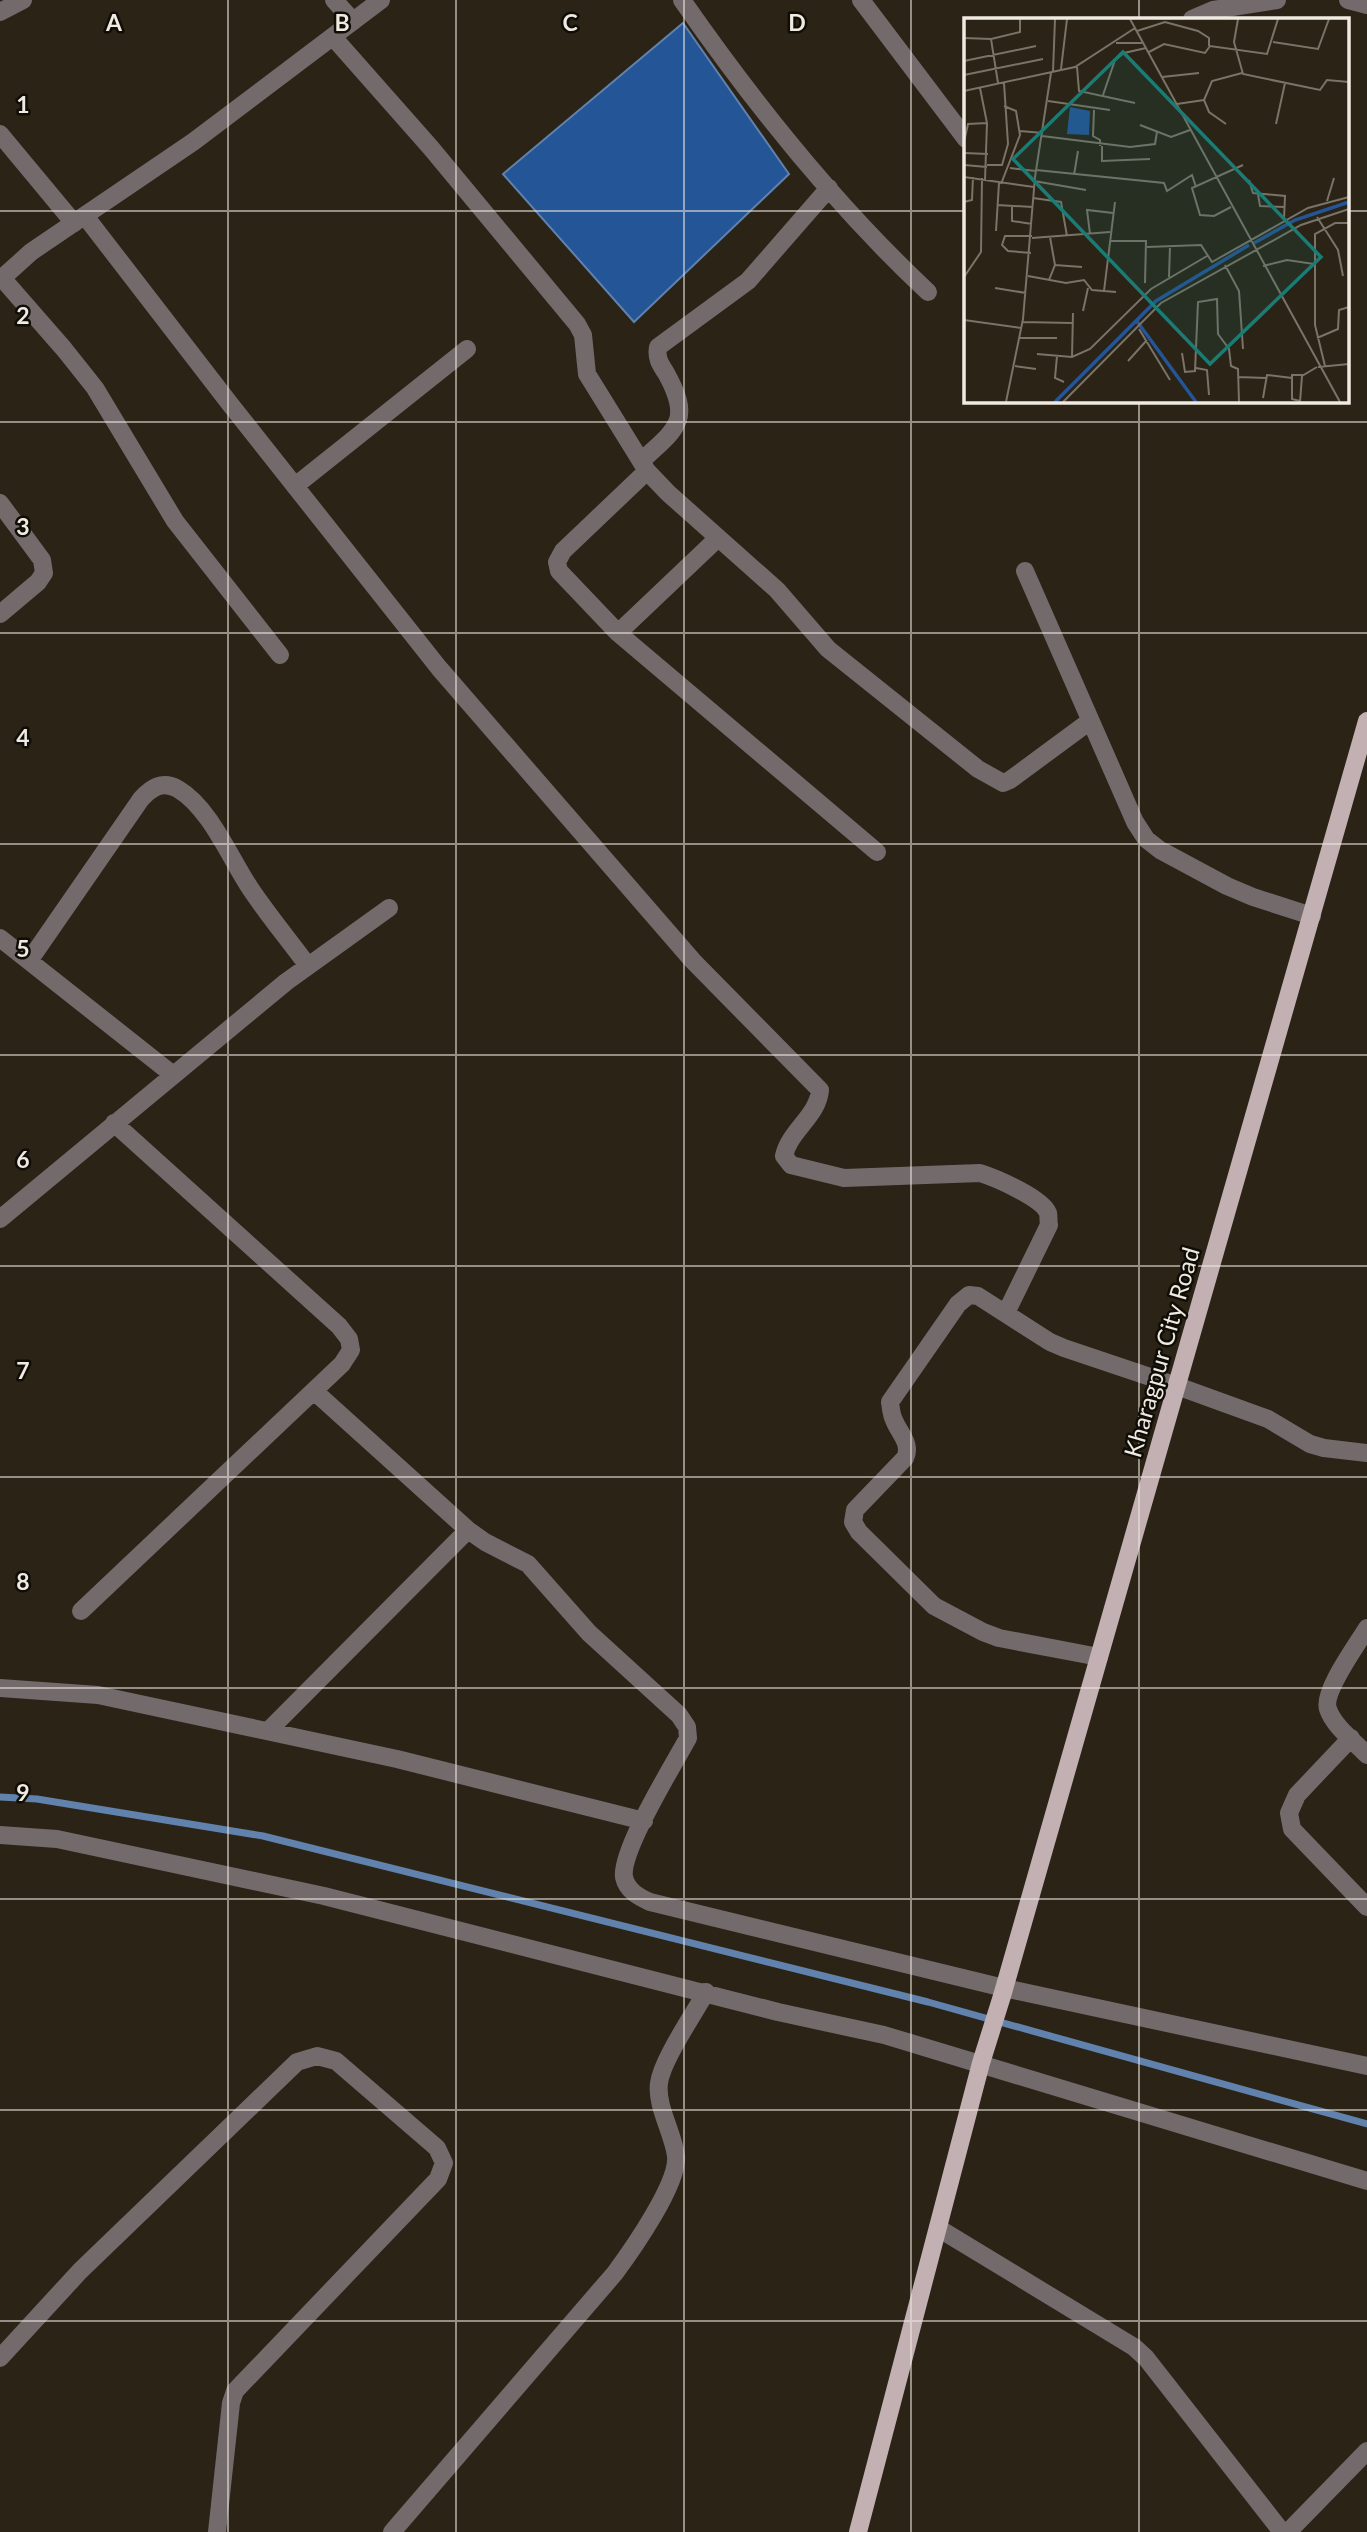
<svg xmlns="http://www.w3.org/2000/svg" width="1367" height="2532" font-family="Lato,sans-serif">
  <rect width="100%" height="100%" fill="#2a2316"/>
  <path fill="#245596" stroke="#6182ad" stroke-width="2" d="M683,23L789,174L634,322L503,174Z"/>
  <g fill="none" stroke-linecap="round" stroke-linejoin="round">
    <path stroke="#6182ad" stroke-width="7" d="M0,1797L37,1799L263,1836L928,2002L1367,2124"/>
    <path stroke="#736a6b" stroke-width="18" d="M334,0L353,21
      M682,0C755,105 835,205 928,292
      M861,0L966,139
      M1348,0L1367,5
      M0,12L23,0
      M1192,19L1213,10L1277,0
      M333,37L431,148L577,324L583,335L587,374L647,471L668,493L777,590L828,649L978,769L1003,783L1010,780L1090,721
      M0,134L74,223
      M85,216L230,404L439,668L693,961L820,1090C818,1116 789,1131 784,1156L791,1165L844,1178L980,1173C996,1178 1042,1198 1048,1213C1049,1217 1048,1221 1049,1225L1006,1313
      M2,278L64,349L95,388L175,521L280,655
      M641,461C678,428 692,420 666,373C660,364 656,358 658,347L748,281L829,188
      M647,471L563,551L557,562L559,571L618,633L877,852
      M295,486L467,349
      M0,503L42,560L44,573L38,582L0,614
      M1025,571L1135,822L1146,839L1160,850L1227,886L1253,897L1312,916
      M618,633L718,538
      M0,938L172,1074
      M29,961L141,799C151,788 162,780 178,789C210,808 230,858 250,888C268,915 289,940 308,966
      M0,1219L286,982L389,908
      M314,1391L468,1530L485,1542L528,1564L589,1633L679,1715L687,1727L688,1738C674,1764 620,1851 624,1877C627,1891 639,1897 650,1902L1004,1988L1367,2066
      M81,1611L342,1364L351,1350L349,1339L339,1326L114,1123
      M1367,1628C1357,1645 1322,1692 1328,1709C1334,1727 1355,1742 1367,1755
      M1099,1657L999,1638L983,1632L934,1606L859,1532L853,1522L855,1510L905,1458C912,1444 899,1433 894,1420C891,1414 891,1408 890,1402L958,1304L969,1295L978,1296L1050,1342L1064,1348L1177,1386L1268,1419L1310,1444L1324,1448L1367,1453
      M0,1688L98,1695L397,1759L644,1821
      M268,1731L468,1530
      M1351,1738L1297,1795L1289,1813L1292,1829L1367,1907
      M0,1835L57,1839L324,1896L778,2012L884,2035L1367,2181
      M938,2228L1134,2347L1146,2358L1282,2532
      M0,2358L80,2271L297,2062L317,2056L336,2061L437,2148L444,2163L438,2179L235,2391L231,2403L217,2532
      M392,2532L615,2273C632,2250 679,2183 676,2156C673,2132 656,2107 659,2083C662,2060 694,2014 706,1992
      M1288,2532L1367,2451"/>
    <path stroke="#736a6b" stroke-width="18" d="M0,280L31,252L193,142L381,0"/>
    <path stroke="#c2b0b3" stroke-width="18" d="M858,2532L981,2063L1002,1996L1367,721"/>
  </g>
  <path fill="none" stroke="#efeae2" stroke-width="2" stroke-opacity="0.55" d="M228,0V2532M456,0V2532M684,0V2532M911,0V2532M1139,0V19M0,211H966M1348,211H1367M1139,401V2532M0,422H1367M0,633H1367M0,844H1367M0,1055H1367M0,1266H1367M0,1477H1367M0,1688H1367M0,1899H1367M0,2110H1367M0,2321H1367"/>
  <g text-anchor="middle" dominant-baseline="central" stroke-width="5" stroke-linejoin="round" paint-order="stroke">
    <g font-size="24" fill="#efeae2" stroke="#100d07">
      <text transform="translate(1161 1352) rotate(-74)">Kharagpur City Road</text>
    </g>
  </g>
  <g transform="translate(964 18)">
    <rect width="385" height="385" fill="#2a2316"/>
    <path d="M106,89L126,93L125,117L103,116Z" fill="#245596"/>
    <path fill="none" stroke="#245596" stroke-width="3.5" d="M290,225L331,202L385,184M172,302L232,384M91,384L192,283L285,227"/>
    <path fill="none" stroke="#797368" stroke-width="2" d="M166,1L376,384M274,1L270,24L279,56L356,72L363,62L385,64M173,13L201,4L234,13L245,20V28M0,20L27,21M309,24L354,31L365,1M152,25H178M185,34L200,26L241,35L246,28L303,36L314,1M0,43L72,28M113,49L115,73L171,85M97,51L103,1M89,54L91,1M0,57L79,41M198,59L235,55M34,65L27,21L56,14V1M16,70L23,105L21,162M0,73L111,49L171,10M139,77L151,42L160,35L182,30M84,83L146,92M213,86L240,82M130,92L129,118L136,122V128M262,106L245,94L240,82L248,63L278,55M312,106L321,65M176,107L207,119L226,112M56,113L79,115M78,118L166,129L191,126L193,114M0,124L4,106L23,105M138,128V143L186,141M0,135L24,136M0,147L23,149M23,147H38L44,126L40,65M46,150L72,153M72,152L200,165L203,173L228,157L232,169M110,157L114,133M0,159L70,169M285,162L289,175L321,178L320,201M70,163L122,172M37,166L56,117L52,93L40,88M294,176L296,188L321,189M69,180L97,184L103,218M363,183L370,160M0,184L8,182L9,159M33,187L69,189M48,187V203L68,206M267,189L250,198L236,197L228,170L279,147M353,199L374,232L379,258M32,213L35,165M126,216L123,192L149,195M86,219L91,247M68,220L146,214M146,223H182L181,265M183,229L237,227L248,244L344,190L385,179M67,235L44,233L38,227L41,218H68M261,247L275,273L279,331M299,248L323,242L350,246M64,258L102,265L120,262L128,272L152,274M0,259L17,234L18,160M205,259L206,228M85,262L91,247L118,249M31,270L62,275M140,273L151,184M119,293L124,270M0,302L57,310M58,304L108,305M175,311L206,362M56,320H93M353,320L374,311L375,292L385,289M218,335L221,354L231,353L234,284L253,281L254,316L265,331L267,348L274,351L275,384M73,336L108,339L126,331L187,271L243,238M93,338L91,360L100,364M108,339L109,295M164,343L183,322M51,348L72,351M361,348L351,307V216L371,205H385M354,349L385,346M232,350L243,352L245,377M274,359L302,360M299,380L303,357L328,360M336,383L328,381V357H339M42,384L59,301L71,159L87,55M99,384L197,285L337,207L385,191M336,384L338,358L353,349"/>
    <path fill="#1a7c74" fill-opacity="0.15" stroke="#1a7c74" stroke-width="3.5" d="M159,34L357,239L246,346L49,141Z"/>
    <rect width="385" height="385" fill="none" stroke="#efeae2" stroke-width="3.5"/>
  </g>
  <g font-size="23" text-anchor="middle" font-weight="bold" fill="#efeae2" stroke="#100d07" stroke-width="5" stroke-linejoin="round" paint-order="stroke">
    <text x="114" y="31">A</text>
    <text x="342" y="31">B</text>
    <text x="570" y="31">C</text>
    <text x="797" y="31">D</text>
    <text x="23" y="113">1</text>
    <text x="23" y="324">2</text>
    <text x="23" y="535">3</text>
    <text x="23" y="746">4</text>
    <text x="23" y="957">5</text>
    <text x="23" y="1168">6</text>
    <text x="23" y="1379">7</text>
    <text x="23" y="1590">8</text>
    <text x="23" y="1801">9</text>
  </g>
</svg>
